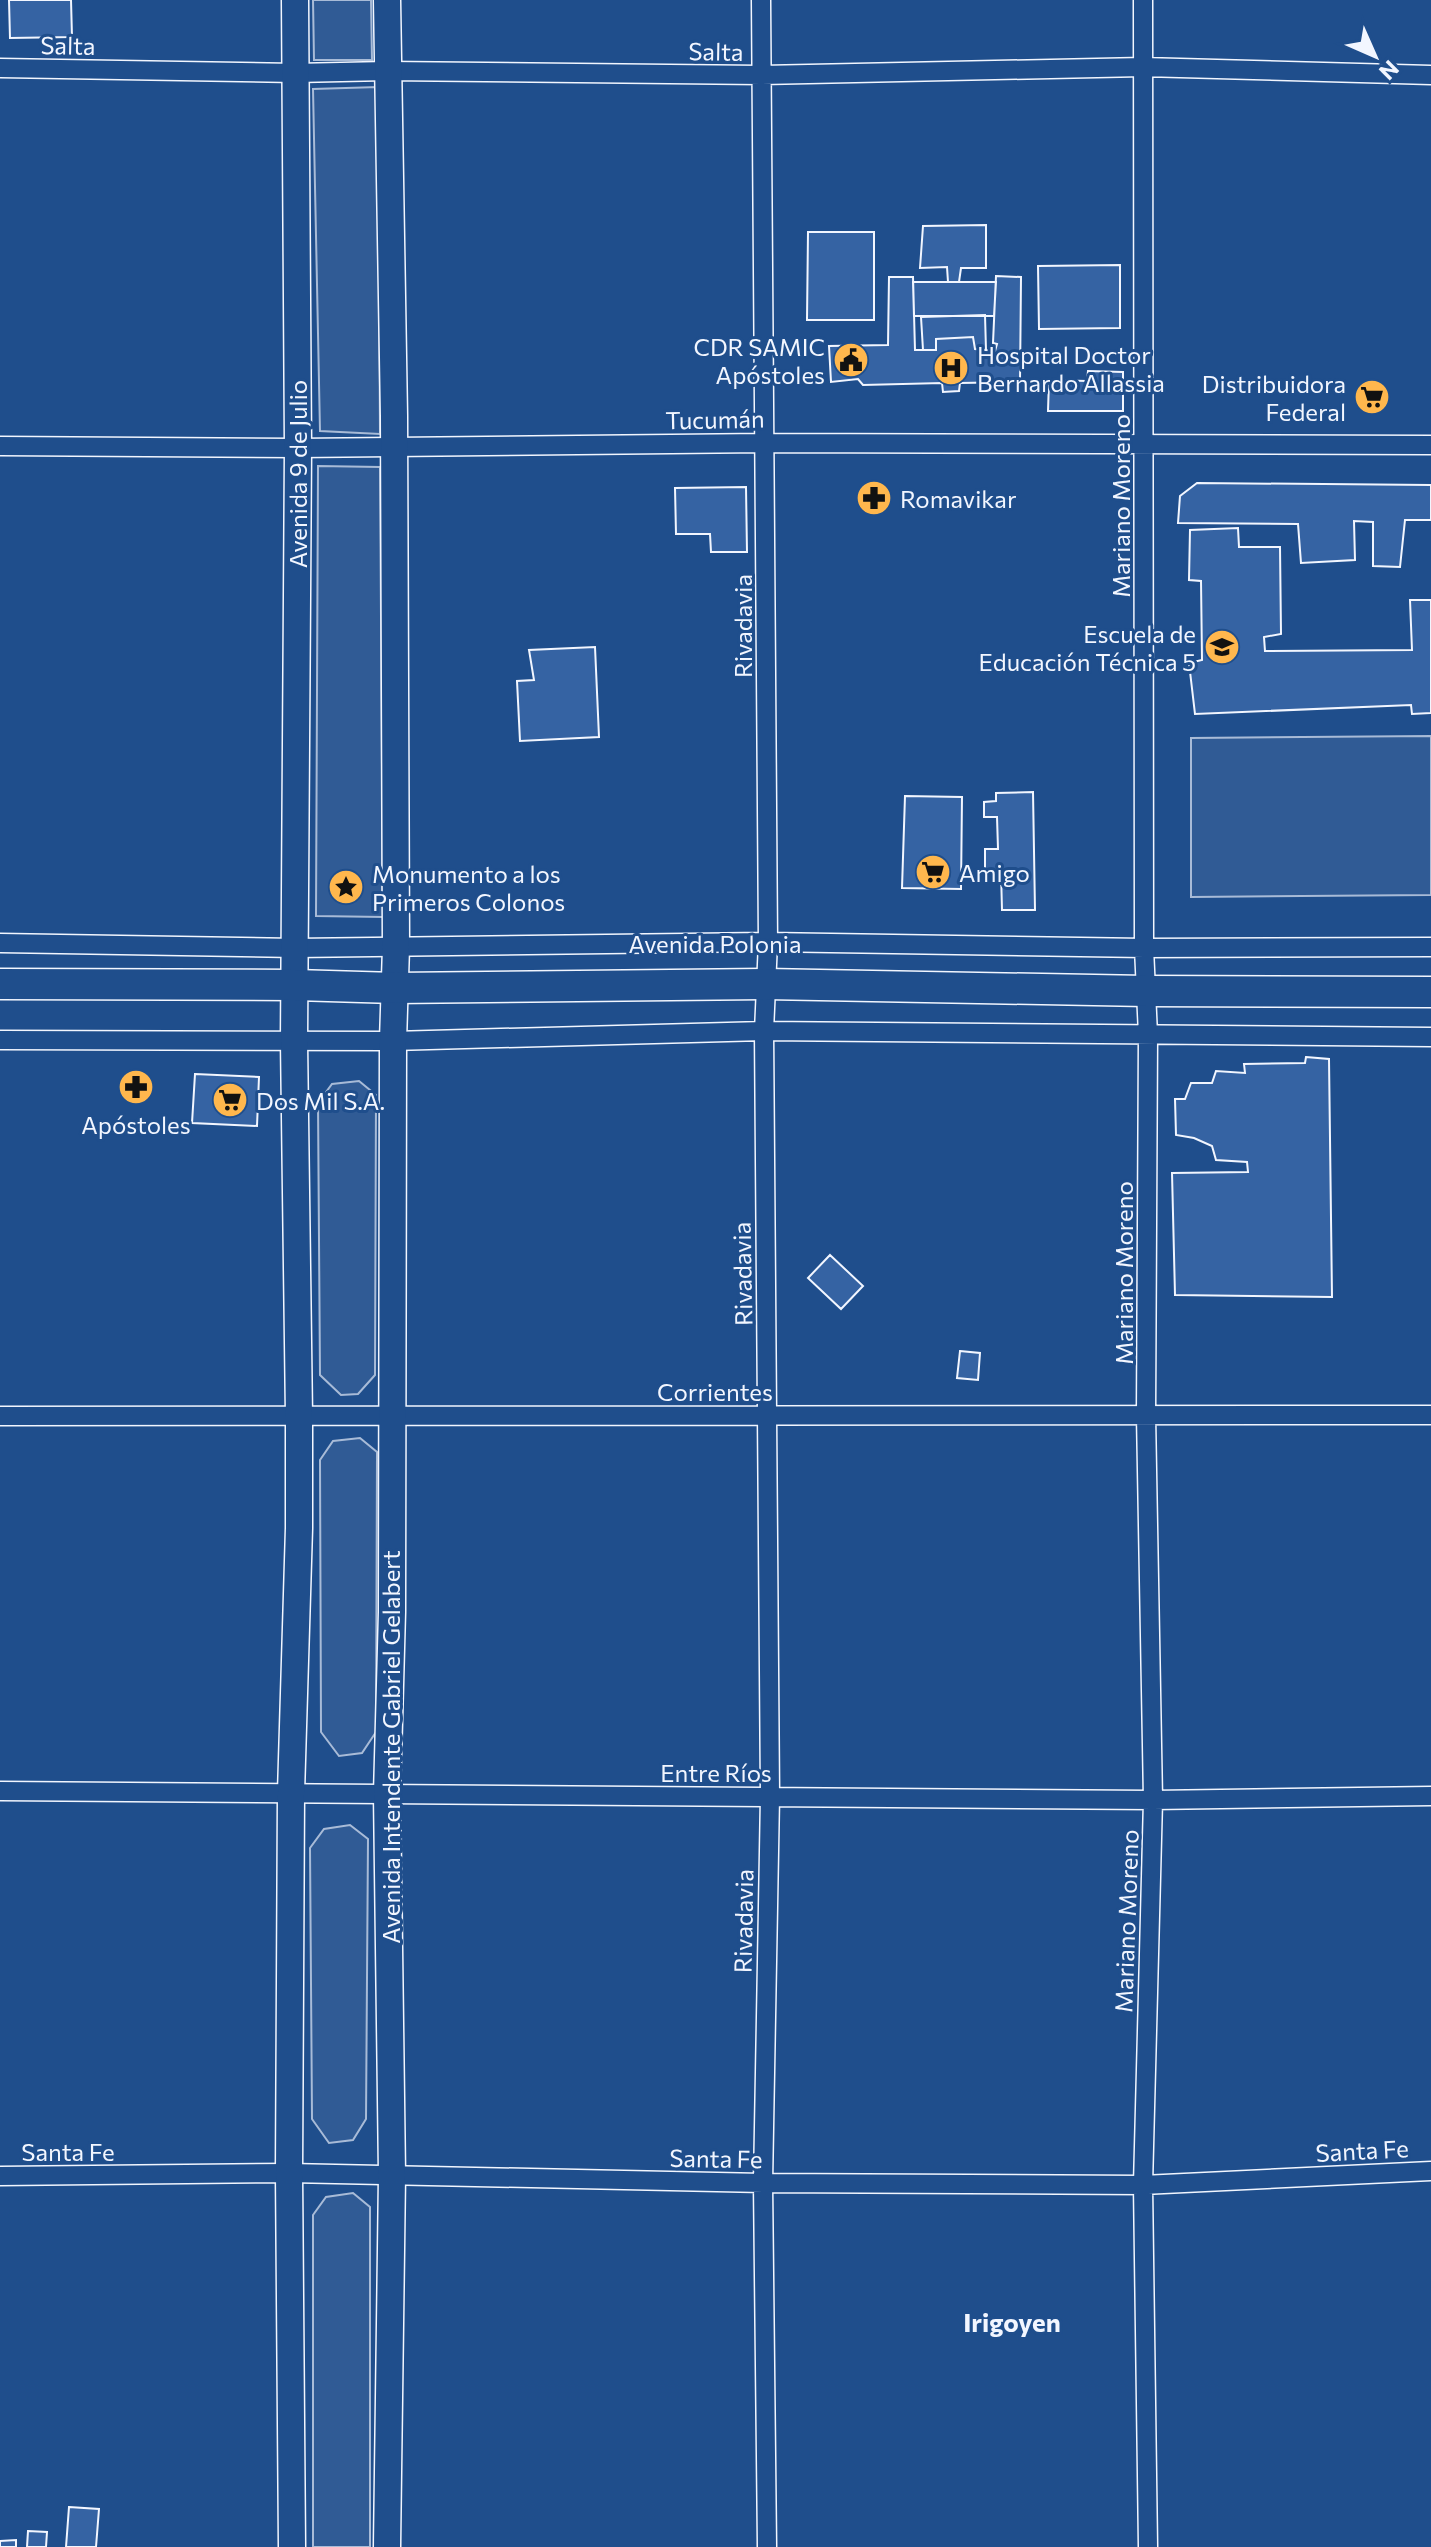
<svg xmlns="http://www.w3.org/2000/svg" width="1431" height="2547" font-family="Commissioner,sans-serif">
  <rect width="100%" height="100%" fill="#1f4e8c"/>
  <path fill="#305b95" stroke="#a8bbd7" stroke-width="2" d="M313,0H371L372,60H314Z
    M378,87L380,434L320,431L313,89Z
    M318,466L380,467L383,917L316,916Z
    M1431,736V895L1191,897V738Z
    M359,1081L376,1095L375,1375L358,1394L341,1395L320,1375L318,1103L332,1084Z
    M360,1438L377,1452L376,1732L362,1753L339,1756L321,1732L320,1460L333,1441Z
    M350,1825L368,1839L366,2119L353,2140L329,2143L312,2119L310,1848L324,1829Z
    M353,2193L370,2207V2547H313V2215L326,2197Z"/>
  <path fill="#3563a3" stroke="#f2f6ff" stroke-width="2" d="M9,0H71L72,37L10,38Z
    M986,225V268H961L959,282H948L947,267L920,268L923,226Z
    M808,232H874V320H807Z
    M1120,265V328L1039,329L1038,266Z
    M996,276L1021,277L1020,382L960,383L959,391L943,392L942,383L863,385L858,379L831,382L829,346L888,345L889,277H913L915,350H936V339L973,337L975,349L995,351L997,344L993,343Z
    M913,282H996L994,316H914Z
    M985,315L986,350L975,349L973,337L936,339V350H923L921,317Z
    M1088,371L1123,372V411H1048L1049,380L1087,381Z
    M1197,483L1431,485V520H1405L1400,567L1373,566V522L1354,521L1355,560L1301,563L1298,524L1178,523L1180,496Z
    M746,487L747,552H711L710,534H676L675,488Z
    M1238,528L1239,547H1280L1281,634L1264,637L1265,651L1412,650L1410,600H1431V713L1412,714L1411,705L1195,714L1189,663L1202,660L1201,581L1189,580L1190,530Z
    M595,647L599,737L520,741L517,681L534,680L529,650Z
    M1033,792L1035,910H1002L1001,872H985V849H998L997,817H984V802L996,801V793Z
    M905,796L962,797L961,889L902,888Z
    M1306,1057L1329,1059L1332,1297L1175,1295L1172,1173L1248,1172L1247,1162L1216,1160L1212,1146L1194,1138L1176,1135L1175,1099H1185L1191,1083H1212L1216,1071L1245,1073L1244,1064L1305,1063Z
    M195,1074L259,1077L257,1126L192,1123Z
    M830,1255L863,1286L841,1309L808,1278Z
    M960,1351L980,1353L978,1380L957,1378Z
    M69,2507L99,2509L96,2547H66Z
    M28,2531L47,2532L46,2547H27Z
    M16,2540V2547H0V2541Z"/>
  <g fill="none" stroke-linecap="round" stroke-linejoin="round">
    <defs>
      <path id="street" d="M761,0L768,942L764,1031L770,1796L763,2183L767,2547
        M1143,0L1144,948L1148,1035L1146,1415L1153,1800L1143,2185L1148,2547
        M0,68L295,73L387,71L761,75L1143,67L1431,75
        M0,446L298,448L765,443L1431,445
        M0,943L295,948L768,942L1144,948L1431,947
        M0,1040L393,1041L764,1031L1431,1037
        M0,1416L1431,1415
        M0,1791L1153,1800L1431,1796
        M0,2176L289,2173L763,2183L1143,2185L1431,2171"/>
      <path id="secondary" d="M387,0L394,416L396,947L393,1041L392,1612L387,1794L392,2175L387,2547
        M292,2547L289,2173L291,1793L299,1528V1417L294,1041L298,448L295,0"/>
      <path id="primary" d="M0,984L295,985L395,988L766,984L1146,991L1431,992"/>
    </defs>
    <use href="#street" stroke="#f2f6ff" stroke-width="21"/>
    <use href="#secondary" stroke="#f2f6ff" stroke-width="29"/>
    <use href="#primary" stroke="#f2f6ff" stroke-width="33"/>
    <use href="#street" stroke="#1f4e8c" stroke-width="18"/>
    <use href="#secondary" stroke="#1f4e8c" stroke-width="26"/>
    <use href="#primary" stroke="#1f4e8c" stroke-width="30"/>
  </g>
  <defs>
    <symbol id="civic-disc" viewBox="-11 -11 22 22"><circle r="9.5" fill="#ffb74d" stroke="#1f4e8c"/><path d="M-.6-6.5H3V-4.5H.6V-3L4-1V1h2V6H-6V1h2V-1L-.6-3ZM-1.2 2.5V6h2.4V2.5Z" fill="#111"/></symbol>
    <symbol id="hospital-disc" viewBox="-11 -11 22 22"><circle r="9.5" fill="#ffb74d" stroke="#1f4e8c"/><path d="M-5-5h3v3.5h4V-5h3V5h-3V1.5h-4V5h-3Z" fill="#111"/></symbol>
    <symbol id="supermarket-disc" viewBox="-11 -11 22 22"><circle r="9.5" fill="#ffb74d" stroke="#1f4e8c"/><path d="M-6-5.5h2.5l.6 2H6L4.5 2H-2.5L-4.4-4H-6ZM-1.5 3.2a1.3 1.3 0 1 0 .1 0ZM3 3.2a1.3 1.3 0 1 0 .1 0Z" fill="#111"/></symbol>
    <symbol id="pharmacy-disc" viewBox="-11 -11 22 22"><circle r="9.5" fill="#ffb74d" stroke="#1f4e8c"/><path d="M-2-6h4v4h4v4h-4v4h-4v-4h-4v-4h4Z" fill="#111"/></symbol>
    <symbol id="school-disc" viewBox="-11 -11 22 22"><circle r="9.5" fill="#ffb74d" stroke="#1f4e8c"/><path d="M0-5L7-2L0 1L-7-2ZM-4 1L0 2.5L4 1V4Q0 6-4 4Z" fill="#111"/></symbol>
    <symbol id="sight-disc" viewBox="-11 -11 22 22"><circle r="9.5" fill="#ffb74d" stroke="#1f4e8c"/><path d="M0-6L1.8-2.2L6-1.7L2.9 1.2L3.7 5.4L0 3.3L-3.7 5.4L-2.9 1.2L-6-1.7L-1.8-2.2Z" fill="#111"/></symbol>
  </defs>
  <g fill-rule="evenodd">
    <use href="#civic-disc" x="831" y="340" width="40" height="40"/>
    <use href="#hospital-disc" x="931" y="348" width="40" height="40"/>
    <use href="#supermarket-disc" x="1352" y="377" width="40" height="40"/>
    <use href="#pharmacy-disc" x="854" y="478" width="40" height="40"/>
    <use href="#school-disc" x="1202" y="627" width="40" height="40"/>
    <use href="#supermarket-disc" x="913" y="852" width="40" height="40"/>
    <use href="#sight-disc" x="326" y="867" width="40" height="40"/>
    <use href="#pharmacy-disc" x="116" y="1067" width="40" height="40"/>
    <use href="#supermarket-disc" x="210" y="1080" width="40" height="40"/>
  </g>
  <g text-anchor="middle" dominant-baseline="central" stroke-width="6" stroke-linejoin="round" paint-order="stroke">
    <g font-size="24" fill="#f2f6ff" stroke="#1f4e8c">
      <text transform="translate(68 45) rotate(1)">Salta</text>
      <text transform="translate(716 51) rotate(1)">Salta</text>
      <text transform="translate(715 419) rotate(-1)">Tucumán</text>
      <text transform="translate(297 474) rotate(-90)">Avenida 9 de Julio</text>
      <text transform="translate(1120 506) rotate(-90)">Mariano Moreno</text>
      <text transform="translate(742 626) rotate(-90)">Rivadavia</text>
      <text x="715" y="943">Avenida Polonia</text>
      <text transform="translate(1123 1273) rotate(-90)">Mariano Moreno</text>
      <text transform="translate(742 1274) rotate(-91)">Rivadavia</text>
      <text x="715" y="1391">Corrientes</text>
      <text transform="translate(390 1747) rotate(-90)">Avenida Intendente Gabriel Gelabert</text>
      <text x="716" y="1772">Entre Ríos</text>
      <text transform="translate(743 1921) rotate(-89)">Rivadavia</text>
      <text transform="translate(1126 1921) rotate(-88)">Mariano Moreno</text>
      <text transform="translate(1362 2150) rotate(-3)">Santa Fe</text>
      <text x="68" y="2151">Santa Fe</text>
      <text transform="translate(716 2158) rotate(1)">Santa Fe</text>
    </g>
    <g font-size="24" fill="#f2f6ff" stroke="#1f4e8c" text-anchor="start">
      <text x="825" y="346" text-anchor="end">CDR SAMIC<tspan x="825" dy="28">Apóstoles</tspan></text>
      <text x="977" y="354">Hospital Doctor<tspan x="977" dy="28">Bernardo Allassia</tspan></text>
      <text x="1346" y="383" text-anchor="end">Distribuidora<tspan x="1346" dy="28">Federal</tspan></text>
      <text x="900" y="498">Romavikar</text>
      <text x="1196" y="633" text-anchor="end">Escuela de<tspan x="1196" dy="28">Educación Técnica 5</tspan></text>
      <text x="959" y="872">Amigo</text>
      <text x="372" y="873">Monumento a los<tspan x="372" dy="28">Primeros Colonos</tspan></text>
      <text x="256" y="1100">Dos Mil S.A.</text>
      <text x="136" y="1124" text-anchor="middle">Apóstoles</text>
    </g>
    <g font-size="26" font-weight="bold" fill="#f2f6ff" stroke="#1f4e8c">
      <text x="1012" y="2321">Irigoyen</text>
    </g>
  </g>
  <g transform="translate(1375 56) rotate(135)" stroke="#1f4e8c" stroke-width="6" paint-order="stroke">
  <path d="M0-6L14 30L0 20L-14 30Z" fill="#f2f6ff"/>
  <text y="-12" font-size="22" font-weight="bold" text-anchor="middle" fill="#f2f6ff">N</text>
  </g>
</svg>
